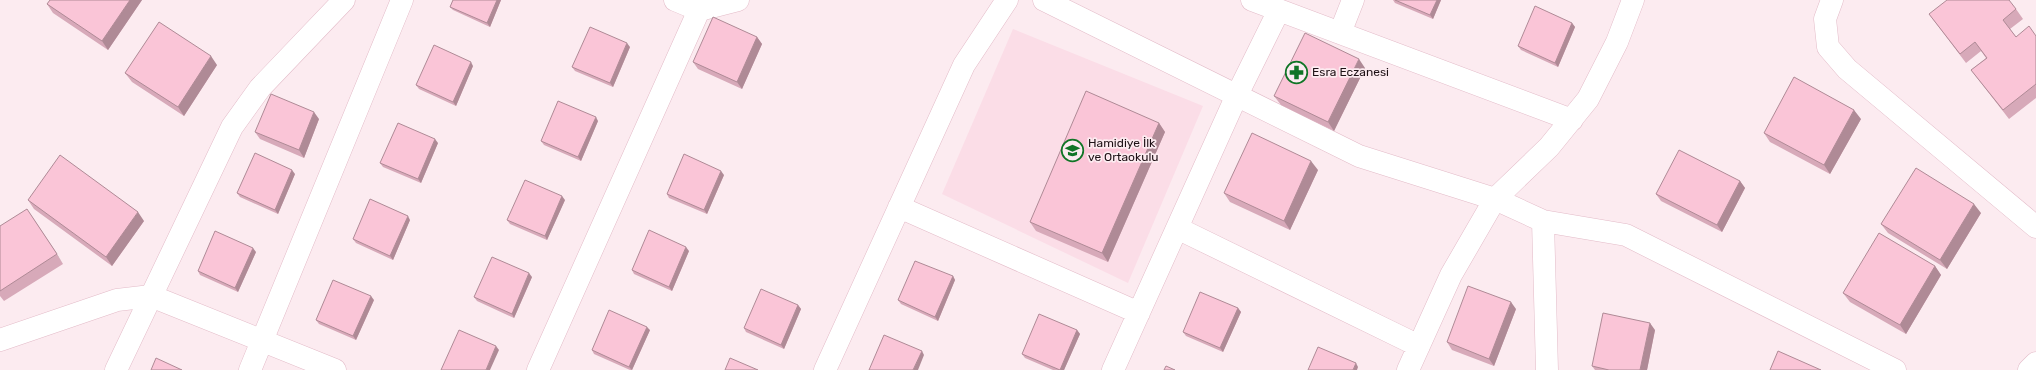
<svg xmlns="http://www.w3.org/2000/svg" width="2036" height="370" font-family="Rubik,sans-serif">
  <rect width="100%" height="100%" fill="#fcebf0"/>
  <path fill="#fbdde7" d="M1013,29L1203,106L1128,283L942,194Z"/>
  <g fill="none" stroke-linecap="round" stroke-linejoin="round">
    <defs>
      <path id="street" d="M675,0L699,10L738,0
        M1044,0L1359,156L1495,199L1543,221L1626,235L1895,370
        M1252,0L1572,120
        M1832,0L1825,19L1828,47L1847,69L2036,227
        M1340,33L1353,0
        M899,207L1139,313
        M1543,221L1547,370
        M1177,228L1419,346
        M116,370L232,127L260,88L344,0
        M250,370L402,0
        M538,370L699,10
        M825,370L964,65L1007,0
        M1113,370L1237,95L1279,10
        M1408,370L1451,275L1495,199L1549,147L1588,99L1617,42L1633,0
        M2029,370L2036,363"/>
      <path id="secondary" d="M0,340L117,300L151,296L335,370"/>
    </defs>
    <use href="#street" stroke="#e3bbc8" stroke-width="23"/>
    <use href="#secondary" stroke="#e3bbc8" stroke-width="23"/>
    <use href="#street" stroke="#fff" stroke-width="22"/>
    <use href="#secondary" stroke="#fff" stroke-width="22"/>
  </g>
  <path fill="#d7a9b9" d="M50,0H142L108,50L53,13L47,4Z
    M453,0H501L490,27L453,10L450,7Z
    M1393,0H1441L1433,19L1395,3Z
    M2016,9L2023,19L2010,29L2016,37L2036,36V98L2009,119L1971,70L1986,58L1981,51L1966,63L1929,14Z
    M1572,23L1575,27L1558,67L1521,50L1518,46Z
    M757,37L762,44L742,89L698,69L693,62Z
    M630,47L613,87L575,71L572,67Z
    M217,65L184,116L132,82L125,73Z
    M473,66L456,106L419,89L416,85Z
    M1365,68L1334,131L1281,105L1274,96Z
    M319,119L304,158L260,139L255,132Z
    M1861,119L1830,174L1770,142L1764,133Z
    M598,121L581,161L544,145L541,141Z
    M1159,123L1165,132L1108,262L1036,231L1030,222Z
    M438,143L421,183L383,167L380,163Z
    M1318,170L1290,230L1230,202L1224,193Z
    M295,174L278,214L240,197L237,193Z
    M724,175L707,214L669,198L667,194Z
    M1740,181L1745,188L1722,232L1661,201L1656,194Z
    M28,200L144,221L112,266L34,209Z
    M565,200L547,240L510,224L507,220Z
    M1981,213L1947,269L1888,233L1881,224Z
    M33,218L63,264L4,301L0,296V226Z
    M410,220L393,260L356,243L353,239Z
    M689,251L672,291L634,274L632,270Z
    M256,252L238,292L200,275L198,271Z
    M1935,266L1941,275L1906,334L1850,302L1843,293Z
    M953,276L955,280L938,321L901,304L898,300Z
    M532,277L514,318L477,301L474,297Z
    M374,300L356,340L319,324L316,320Z
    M798,305L801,309L784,349L746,332L744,328Z
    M1238,308L1241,312L1223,352L1186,336L1183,332Z
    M1516,309L1494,366L1452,350L1447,342Z
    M650,330L632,370H630L594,354L592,350Z
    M1077,330L1080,334L1064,370H1053L1025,358L1022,354Z
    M1655,330L1647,370H1595L1592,366Z"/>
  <path fill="#af8a96" d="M130,0H142L108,50L102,41Z
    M497,0H501L490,27L487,23Z
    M1437,0H1441L1433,19L1430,15Z
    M1572,23L1575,27L1558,67L1555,63Z
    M757,37L762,44L742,89L737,82Z
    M627,43L630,47L613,87L610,83Z
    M211,56L217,65L184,116L178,107Z
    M1359,59L1365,68L1334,131L1328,122Z
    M471,62L473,66L456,106L453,102Z
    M1854,110L1861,119L1830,174L1824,165Z
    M314,112L319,119L304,158L299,150Z
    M596,117L598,121L581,161L578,157Z
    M1159,123L1165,132L1108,262L1102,253Z
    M435,139L438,143L421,183L418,179Z
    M1311,161L1318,170L1290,230L1284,221Z
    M292,170L295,174L278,214L275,210Z
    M721,171L724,175L707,214L704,210Z
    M1740,181L1745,188L1722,232L1717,225Z
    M562,196L565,200L547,240L545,236Z
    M1974,204L1981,213L1947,269L1940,260Z
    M27,209L33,218L63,264L57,254Z
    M138,212L144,221L112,266L106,257Z
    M408,216L410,220L393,260L390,256Z
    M686,247L689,251L672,291L669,287Z
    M253,248L256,252L238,292L235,288Z
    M1935,266L1941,275L1906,334L1900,325Z
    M529,273L532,277L514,318L512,314Z
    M953,276L955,280L938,321L935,317Z
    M371,296L374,300L356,340L353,336Z
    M1511,302L1516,309L1494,366L1489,359Z
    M798,305L801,309L784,349L781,345Z
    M1238,308L1241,312L1223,352L1220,348Z
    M1650,323L1655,330L1647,370H1640Z
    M647,327L650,330L632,370L629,367Z
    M1077,330L1080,334L1064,370H1060Z
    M496,346L499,350L490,370H486Z
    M922,351L924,355L918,370H913Z
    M1356,363L1358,367L1357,370H1353Z"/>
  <path fill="#fac5d7" stroke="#af8a96" d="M50,0H130L102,41L47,4Z
    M453,0H497L487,23L450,7Z
    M1395,0H1437L1430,15Z
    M1947,0H2009L2016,9L2003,20L2016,37L2029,26L2036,36V84L2003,110L1971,70L1987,58L1975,42L1960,54L1929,14Z
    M1535,6L1572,23L1555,63L1518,46Z
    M713,17L757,37L737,82L693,62Z
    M159,22L211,56L178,107L125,73Z
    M590,27L627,43L610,83L572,67Z
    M1305,33L1359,59L1328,122L1274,96Z
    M434,45L471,62L453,102L416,85Z
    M1794,77L1854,110L1824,165L1764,133Z
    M1086,91L1159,123L1102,253L1030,222Z
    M271,94L314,112L299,150L255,132Z
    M558,101L596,117L578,157L541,141Z
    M398,123L435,139L418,179L380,163Z
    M1252,133L1311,161L1284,221L1224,193Z
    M1679,150L1740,181L1717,225L1656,194Z
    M255,153L292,170L275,210L237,193Z
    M684,154L721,171L704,210L667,194Z
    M60,155L138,212L106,257L28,200Z
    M1916,168L1974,204L1940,260L1881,224Z
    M525,180L562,196L545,236L507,220Z
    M370,199L408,216L390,256L353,239Z
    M27,209L57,254L0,291V226Z
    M649,230L686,247L669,287L632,270Z
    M215,231L253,248L235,288L198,271Z
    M1879,233L1935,266L1900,325L1843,293Z
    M492,257L529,273L512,314L474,297Z
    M915,261L953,276L935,317L898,300Z
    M333,280L371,296L353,336L316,320Z
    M1468,286L1511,302L1489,359L1447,342Z
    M761,289L798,305L781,345L744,328Z
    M1200,292L1238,308L1220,348L1183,332Z
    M609,310L647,327L629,367L592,350Z
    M1603,313L1650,323L1640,370H1609L1592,366Z
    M1039,314L1077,330L1060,370L1022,354Z
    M459,330L496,346L486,370H441Z
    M884,335L922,351L913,370H869Z
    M1318,347L1356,363L1353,370H1308Z
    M1778,351L1821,370H1770Z
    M156,358L182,370H151Z
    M730,358L758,370H725Z
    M1166,366L1175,370H1164Z"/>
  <defs>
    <symbol id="pharmacy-ring" viewBox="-11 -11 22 22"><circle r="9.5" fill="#fcebf0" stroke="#107526" stroke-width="1.5"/><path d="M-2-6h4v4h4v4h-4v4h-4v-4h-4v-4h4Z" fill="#107526"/></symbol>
    <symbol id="school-ring" viewBox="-11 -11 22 22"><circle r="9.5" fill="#fcebf0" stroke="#107526" stroke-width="1.5"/><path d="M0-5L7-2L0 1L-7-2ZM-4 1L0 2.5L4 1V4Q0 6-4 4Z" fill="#107526"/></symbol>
  </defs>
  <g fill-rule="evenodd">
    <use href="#pharmacy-ring" x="1284" y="60" width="25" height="25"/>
    <use href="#school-ring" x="1060" y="138" width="25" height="25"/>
  </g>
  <g text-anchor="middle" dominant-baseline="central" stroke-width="3.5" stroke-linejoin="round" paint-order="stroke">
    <g font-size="12" fill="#1e1116" stroke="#fcebf0" text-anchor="start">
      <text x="1312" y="72">Esra Eczanesi</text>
      <text x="1088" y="143">Hamidiye İlk<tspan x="1088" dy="14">ve Ortaokulu</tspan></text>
    </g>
  </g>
</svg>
